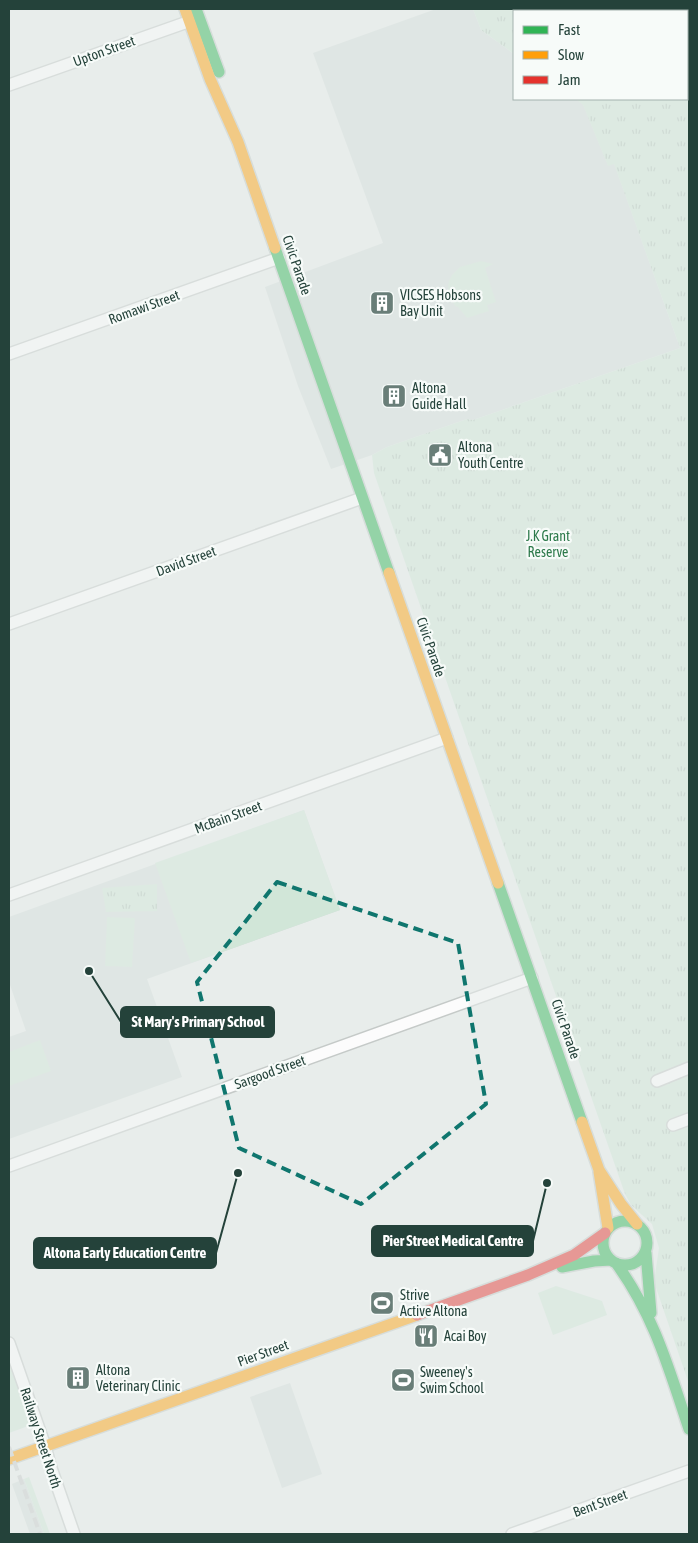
<svg xmlns="http://www.w3.org/2000/svg" width="698" height="1543" font-family="'Asap Condensed',sans-serif">
  <defs>
    <pattern id="park-tufts" width="24" height="20" patternUnits="userSpaceOnUse" patternTransform="scale(1.25)"><rect width="24" height="20" fill="#d1e6d8"/><path d="M3 7l-1-3M5 7V3M7 7l1-3M15 17l-1-3M17 17v-4M19 17l1-3" fill="none" stroke="#b3c6ba"/></pattern>
  </defs>
  <rect width="100%" height="100%" fill="#e8edeb"/>
  <path fill="#d6dedb" d="M436,9H473L481,30L514,54V99H576L583,104L608,165L614,163L680,348L473,420L467,419L387,447L372,455L331,469L298,386L265,287L383,243L313,53Z
    M304,810L340,910L147,979L182,1077L9,1139V1037L26,1031L9,982V917Z
    M290,1383L322,1474L282,1488L250,1397Z
    M24,1479L44,1534H30L12,1484Z"/>
  <path fill="#d1e6d8" d="M481,261L493,264L485,268L496,302L487,305L489,311L467,318L458,307L455,306C452,300 446,288 449,281C450,279 451,277 452,275L460,267Z
    M304,810L340,910L191,963L155,863Z
    M107,917L135,918L132,967L105,966Z
    M40,1040L51,1071L9,1086V1052Z
    M556,1286L602,1301L607,1315L553,1335L538,1293Z
    M9,1363L31,1425L9,1433Z
    M29,1477L50,1534H44L24,1479Z"/>
  <path fill="url(#park-tufts)" d="M473,9H689V1384L654,1282L659,1248L652,1224L631,1205L625,1194L374,473L372,455L387,447L467,419L473,420L680,348L614,164L608,166L583,105L576,99H687V11H514V54L481,30Z
    M157,884V911L106,912L102,888Z"/>
  <g fill="none" stroke-linecap="round" stroke-linejoin="round">
    <defs>
      <path id="street" d="M9,85L196,19
        M9,354L279,258
        M9,624L362,498
        M9,895L447,738
        M657,1081L689,1068
        M673,1125L689,1119
        M9,1166L532,978
        M9,1343L45,1446L50,1465L74,1534
        M512,1534L689,1471"/>
      <path id="fast" d="M196,9L219,72
        M275,248L389,573
        M498,883L582,1122
        M603 1243a22 22 0 1 1 44 0a22 22 0 1 1-44 0Z
        M646,1253L651,1313
        M616,1263C654,1315 669,1369 689,1429
        M562,1267L594,1261L611,1260"/>
      <path id="slow" d="M185,9L210,79L238,142L275,248
        M389,573L498,883
        M582,1122L599,1170L621,1204L637,1224
        M599,1172L608,1228
        M9,1459L417,1315"/>
      <path id="jam" d="M417,1315L528,1275L574,1255L605,1233"/>
    </defs>
    <use href="#street" stroke="#c5cac8" stroke-width="14"/>
    <use href="#fast" stroke="#c3cbc8" stroke-width="14"/>
    <use href="#slow" stroke="#c3cbc8" stroke-width="14"/>
    <use href="#jam" stroke="#c3cbc8" stroke-width="14"/>
    <use href="#street" stroke="#fcfcfc" stroke-width="11"/>
    <use href="#fast" stroke="#30b455" stroke-width="11"/>
    <use href="#slow" stroke="#ff9f0a" stroke-width="11"/>
    <use href="#jam" stroke="#e5322d" stroke-width="11"/>
    <path stroke="#c9cdcc" stroke-width="4" stroke-dasharray="10 5" stroke-linecap="butt" d="M9,1447L40,1534"/>
  </g>
  <path d="M0 0H698V1543H0ZM277,882L458,943L486,1104L361,1204L239,1148L197,982Z" fill="#e8edeb" fill-opacity=".55" fill-rule="evenodd"/>
  <path fill="none" stroke="#0f766e" stroke-width="4" stroke-dasharray="10 6" stroke-linejoin="round" d="M277,882L458,943L486,1104L361,1204L239,1148L197,982Z"/>
  <defs>
    <symbol id="building-square" viewBox="-11 -11 22 22"><rect x="-9" y="-9" width="18" height="18" rx="4" fill="#697e78" stroke="#f7fbf9"/><path d="M-4-6H4V6H1V3H-1V6H-4ZM-2.5-4.3h1.7v1.8h-1.7ZM.8-4.3h1.7v1.8H.8ZM-2.5-1h1.7V.8h-1.7ZM.8-1h1.7V.8H.8Z" fill="#fff"/></symbol>
    <symbol id="civic-square" viewBox="-11 -11 22 22"><rect x="-9" y="-9" width="18" height="18" rx="4" fill="#697e78" stroke="#f7fbf9"/><path d="M-.6-6.5H3V-4.5H.6V-3L4-1V1h2V6H-6V1h2V-1L-.6-3ZM-1.2 2.5V6h2.4V2.5Z" fill="#fff"/></symbol>
    <symbol id="stadium-square" viewBox="-11 -11 22 22"><rect x="-9" y="-9" width="18" height="18" rx="4" fill="#697e78" stroke="#f7fbf9"/><path d="M0-5a6.5 5 0 1 0 0 10a6.5 5 0 1 0 0-10ZM-3.5-1.8h7v3.6h-7Z" fill="#fff"/></symbol>
    <symbol id="restaurant-square" viewBox="-11 -11 22 22"><rect x="-9" y="-9" width="18" height="18" rx="4" fill="#697e78" stroke="#f7fbf9"/><path d="M-5-6h1v4h1v-4h1v4h1v-4h1v5L-1.5 .5V6h-2V.5L-5-1ZM5-6V6H3V1.5H1.5Q1.5-4 5-6Z" fill="#fff"/></symbol>
  </defs>
  <g fill-rule="evenodd">
    <use href="#building-square" x="368" y="289" width="28" height="28"/>
    <use href="#building-square" x="380" y="382" width="28" height="28"/>
    <use href="#civic-square" x="426" y="441" width="28" height="28"/>
    <use href="#stadium-square" x="368" y="1289" width="28" height="28"/>
    <use href="#restaurant-square" x="412" y="1322" width="28" height="28"/>
    <use href="#building-square" x="64" y="1364" width="28" height="28"/>
    <use href="#stadium-square" x="389" y="1366" width="28" height="28"/>
  </g>
  <g text-anchor="middle" dominant-baseline="central" stroke-width="4.5" stroke-linejoin="round" paint-order="stroke">
    <g font-size="14" fill="#24423a" stroke="#f7fbf9">
      <text transform="translate(104 51) rotate(-20)">Upton Street</text>
      <text transform="translate(297 265) rotate(71)">Civic Parade</text>
      <text transform="translate(144 307) rotate(-20)">Romawi Street</text>
      <text transform="translate(186 561) rotate(-20)">David Street</text>
      <text transform="translate(431 647) rotate(71)">Civic Parade</text>
      <text transform="translate(228 817) rotate(-20)">McBain Street</text>
      <text transform="translate(566 1029) rotate(71)">Civic Parade</text>
      <text transform="translate(270 1072) rotate(-20)">Sargood Street</text>
      <text transform="translate(263 1353) rotate(-20)">Pier Street</text>
      <text transform="translate(41 1438) rotate(72)">Railway Street North</text>
      <text transform="translate(600 1503) rotate(-20)">Bent Street</text>
    </g>
    <g font-size="14" fill="#24423a" stroke="#f7fbf9" text-anchor="start">
      <text x="400" y="295">VICSES Hobsons<tspan x="400" dy="16">Bay Unit</tspan></text>
      <text x="412" y="388">Altona<tspan x="412" dy="16">Guide Hall</tspan></text>
      <text x="458" y="447">Altona<tspan x="458" dy="16">Youth Centre</tspan></text>
      <text x="400" y="1295">Strive<tspan x="400" dy="16">Active Altona</tspan></text>
      <text x="444" y="1336">Acai Boy</text>
      <text x="96" y="1370">Altona<tspan x="96" dy="16">Veterinary Clinic</tspan></text>
      <text x="420" y="1372">Sweeney's<tspan x="420" dy="16">Swim School</tspan></text>
    </g>
    <g font-size="14" fill="#2d7a4b" stroke="#f7fbf9">
      <text x="548" y="536">J.K Grant<tspan x="548" dy="16">Reserve</tspan></text>
    </g>
  </g>
  <path fill="none" stroke="#24423a" stroke-width="2" d="M89 971L121 1022M547 1183L533 1241M238 1173L216 1253"/>
  <g fill="#24423a" stroke="#f7fbf9" stroke-width="2">
    <circle cx="89" cy="971" r="5"/>
    <circle cx="547" cy="1183" r="5"/>
    <circle cx="238" cy="1173" r="5"/>
  </g>
  <g fill="#24423a" stroke="#24423a" stroke-width="2">
    <rect x="121" y="1007" width="153" height="30" rx="5"/>
    <rect x="372" y="1226" width="161" height="30" rx="5"/>
    <rect x="34" y="1238" width="182" height="30" rx="5"/>
  </g>
  <g font-size="15" text-anchor="middle" font-weight="bold" fill="#fff">
    <text x="198" y="1027">St Mary's Primary School</text>
    <text x="453" y="1246">Pier Street Medical Centre</text>
    <text x="125" y="1258">Altona Early Education Centre</text>
  </g>
  <rect width="698" height="1543" fill="none" stroke="#24423a" stroke-width="20"/>
  <rect x="513" y="10" width="175" height="90" fill="#f7fbf9" stroke="#a3b1ad"/>
  <rect x="523" y="26" width="25" height="8" fill="#30b455" stroke="#a3b1ad"/>
  <text x="558" y="35" font-size="15" fill="#24423a">Fast</text>
  <rect x="523" y="51" width="25" height="8" fill="#ff9f0a" stroke="#a3b1ad"/>
  <text x="558" y="60" font-size="15" fill="#24423a">Slow</text>
  <rect x="523" y="76" width="25" height="8" fill="#e5322d" stroke="#a3b1ad"/>
  <text x="558" y="85" font-size="15" fill="#24423a">Jam</text>
</svg>
